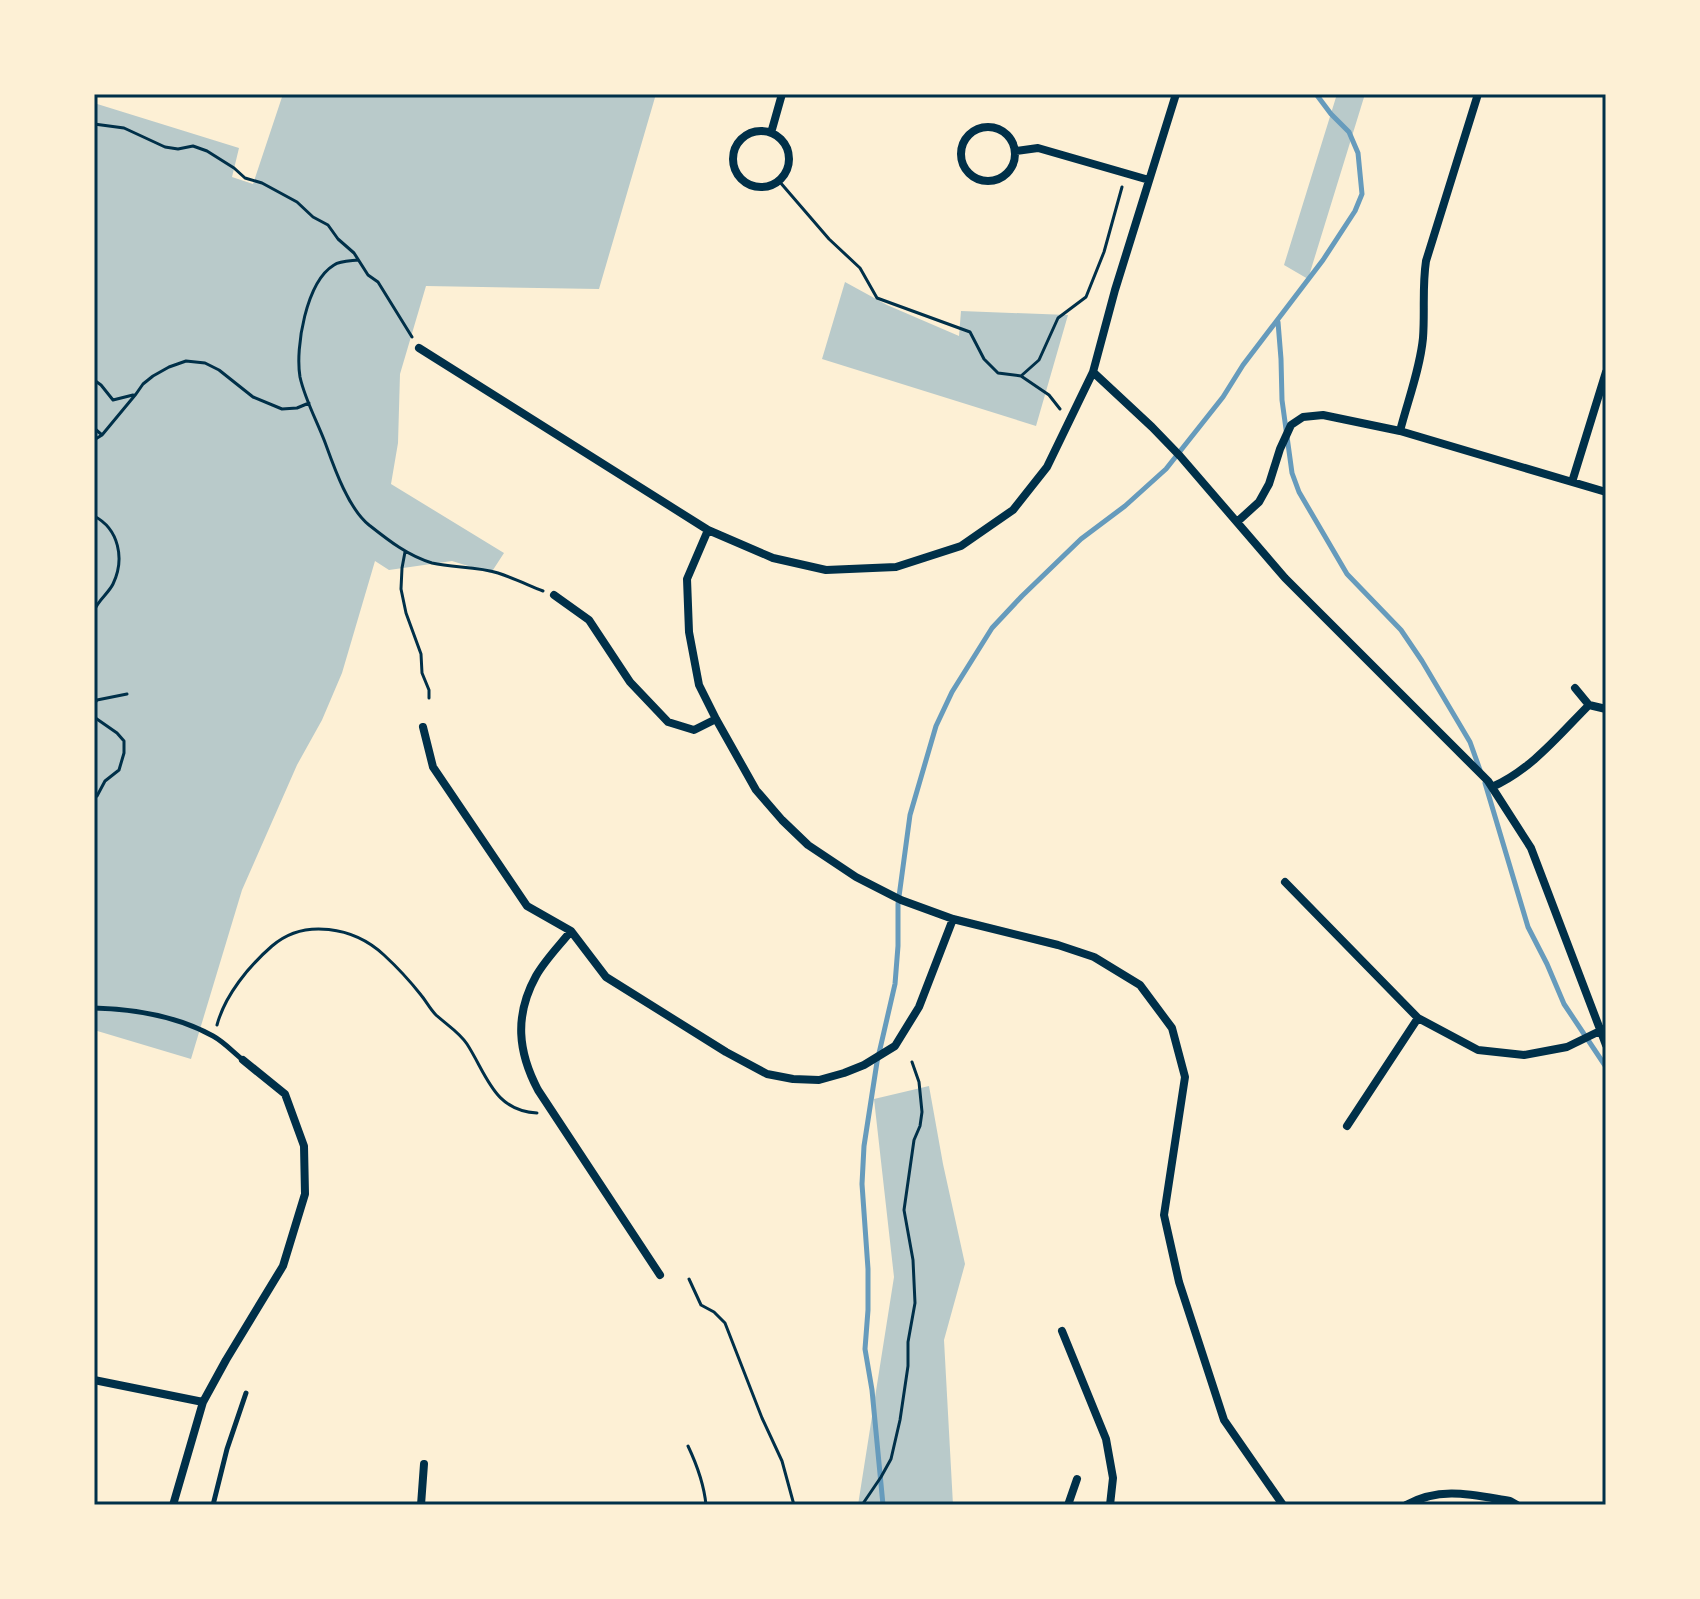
<svg xmlns="http://www.w3.org/2000/svg" width="1700" height="1599" font-family="'PT Sans Narrow',sans-serif">
  <rect width="100%" height="100%" fill="#fdf0d5"/>
  <path fill="#b9caca" d="M283,94H656L599,289L426,286L400,374L398,443L391,484L504,553L491,573L452,561L389,570L375,561L342,673L322,720L297,765L242,890L191,1059L94,1030V103L239,148L232,177L253,184Z
    M1337,94H1365L1308,279L1284,265Z
    M845,282L887,305L959,336L961,311L1068,315L1036,426L822,359Z
    M929,1086L943,1164L965,1264L944,1340L953,1505H858L894,1277L874,1099Z"/>
  <g fill="none" stroke-linecap="round" stroke-linejoin="round">
    <path stroke="#669bbc" stroke-width="5" d="M1278,322L1281,359L1282,400L1292,473L1299,492L1347,574L1401,630L1422,661L1470,742L1480,770
      M1485,783L1528,927L1547,964L1564,1004L1606,1067
      M883,1505L872,1390L865,1349L868,1310V1269L862,1184L864,1146L877,1062L895,984L898,946V904L910,815L936,726L952,692L992,628L1022,596L1081,539L1125,506L1166,469L1223,397L1243,365L1323,260L1355,211L1362,194L1358,153L1349,132L1331,114L1316,94"/>
    <path stroke="#003049" stroke-width="3" d="M94,124L124,128L165,147L178,149L193,146L207,151L234,168L245,178L262,183L297,202L313,217L328,225L338,239L354,253L368,275L378,282L412,337
      M779,181L829,239L860,268L877,298L970,332L984,359L998,373L1021,376L1049,395L1060,409
      M358,260C351,261 340,261 334,265C306,282 295,348 300,377C305,400 318,423 326,445C335,470 349,509 369,525C388,540 408,556 432,563C453,568 477,566 498,573C513,578 528,585 543,591
      M1021,376L1039,360L1058,318L1086,297L1104,252L1122,187
      M94,380L101,385L113,400L133,395
      M94,428L102,435L136,394L143,384L153,376L169,367L186,361L205,363L219,370L253,397L282,409L297,408L309,403
      M94,440L102,435
      M94,516C119,529 125,559 113,584C108,594 98,600 94,611
      M405,552L402,568L401,589L406,613L421,654L422,673L429,690V698
      M94,633V640
      M94,704L97,700L127,694
      M94,717L117,733L124,741V753L119,770L105,781L97,796L94,794
      M217,1025C225,995 249,966 272,946C304,918 354,927 384,955C397,967 410,981 421,995C426,1001 430,1009 436,1015C447,1025 459,1032 467,1044C487,1075 494,1111 537,1113
      M689,1279L701,1305L714,1312L725,1323L762,1418L782,1461L794,1505
      M688,1446C697,1465 704,1484 706,1505
      M862,1505L881,1477L891,1459L900,1420L908,1366V1342L915,1303L913,1260L904,1210L914,1140L920,1126L922,1112L919,1082L912,1062"/>
    <path stroke="#003049" stroke-width="5" d="M94,1008C135,1009 177,1016 213,1036C224,1042 233,1052 243,1060
      M213,1505L227,1449L246,1393"/>
    <path stroke="#003049" stroke-width="8" d="M961 154a27 27 0 1 1 54 0a27 27 0 1 1-54 0Z
      M733 159a28 28 0 1 1 56 0a28 28 0 1 1-56 0Z
      M771,133L782,94
      M1016,151L1038,148L1149,180
      M419,348L708,530L773,558L826,570L896,567L961,546L1013,510L1047,467L1093,372L1115,290L1176,94
      M1093,372L1152,427L1180,456L1285,578L1488,781L1531,848L1606,1045
      M1400,431C1408,400 1420,369 1423,338C1425,312 1422,287 1426,261L1478,94
      M1572,482L1606,372
      M1237,522L1259,502L1269,484L1280,449L1291,425L1303,417L1323,415L1400,431L1606,492
      M708,530L687,579L689,632L699,685L716,719L756,790L782,820L808,845L856,877L901,900L953,919L1058,945L1094,957L1140,985L1172,1028L1185,1077L1164,1215L1179,1282L1224,1420L1283,1505
      M554,595L589,620L630,682L668,722L694,730L716,719
      M1575,688L1589,705L1606,709
      M423,727L433,767L527,906L571,931L606,977L726,1052L767,1074L793,1079L819,1080L844,1073L864,1065L895,1046L919,1007L953,919
      M1492,787C1531,770 1559,735 1589,705
      M1285,882L1418,1018L1478,1050L1524,1055L1567,1047L1606,1028
      M571,931C559,946 545,960 536,976C514,1016 518,1052 538,1090L660,1275
      M1347,1126L1418,1018
      M1062,1331L1106,1439L1113,1478L1110,1505
      M94,1380L203,1402
      M173,1505L203,1402L226,1360L283,1266L305,1194L304,1146L285,1094L243,1060
      M421,1505L424,1464
      M1068,1505L1077,1479
      M1406,1505C1441,1486 1473,1495 1510,1501L1517,1505"/>
  </g>
  <rect width="1700" height="1599" fill="none" stroke="#fdf0d5" stroke-width="192"/>
  <rect x="96" y="96" width="1508" height="1407" fill="none" stroke="#003049" stroke-width="3"/>
</svg>
